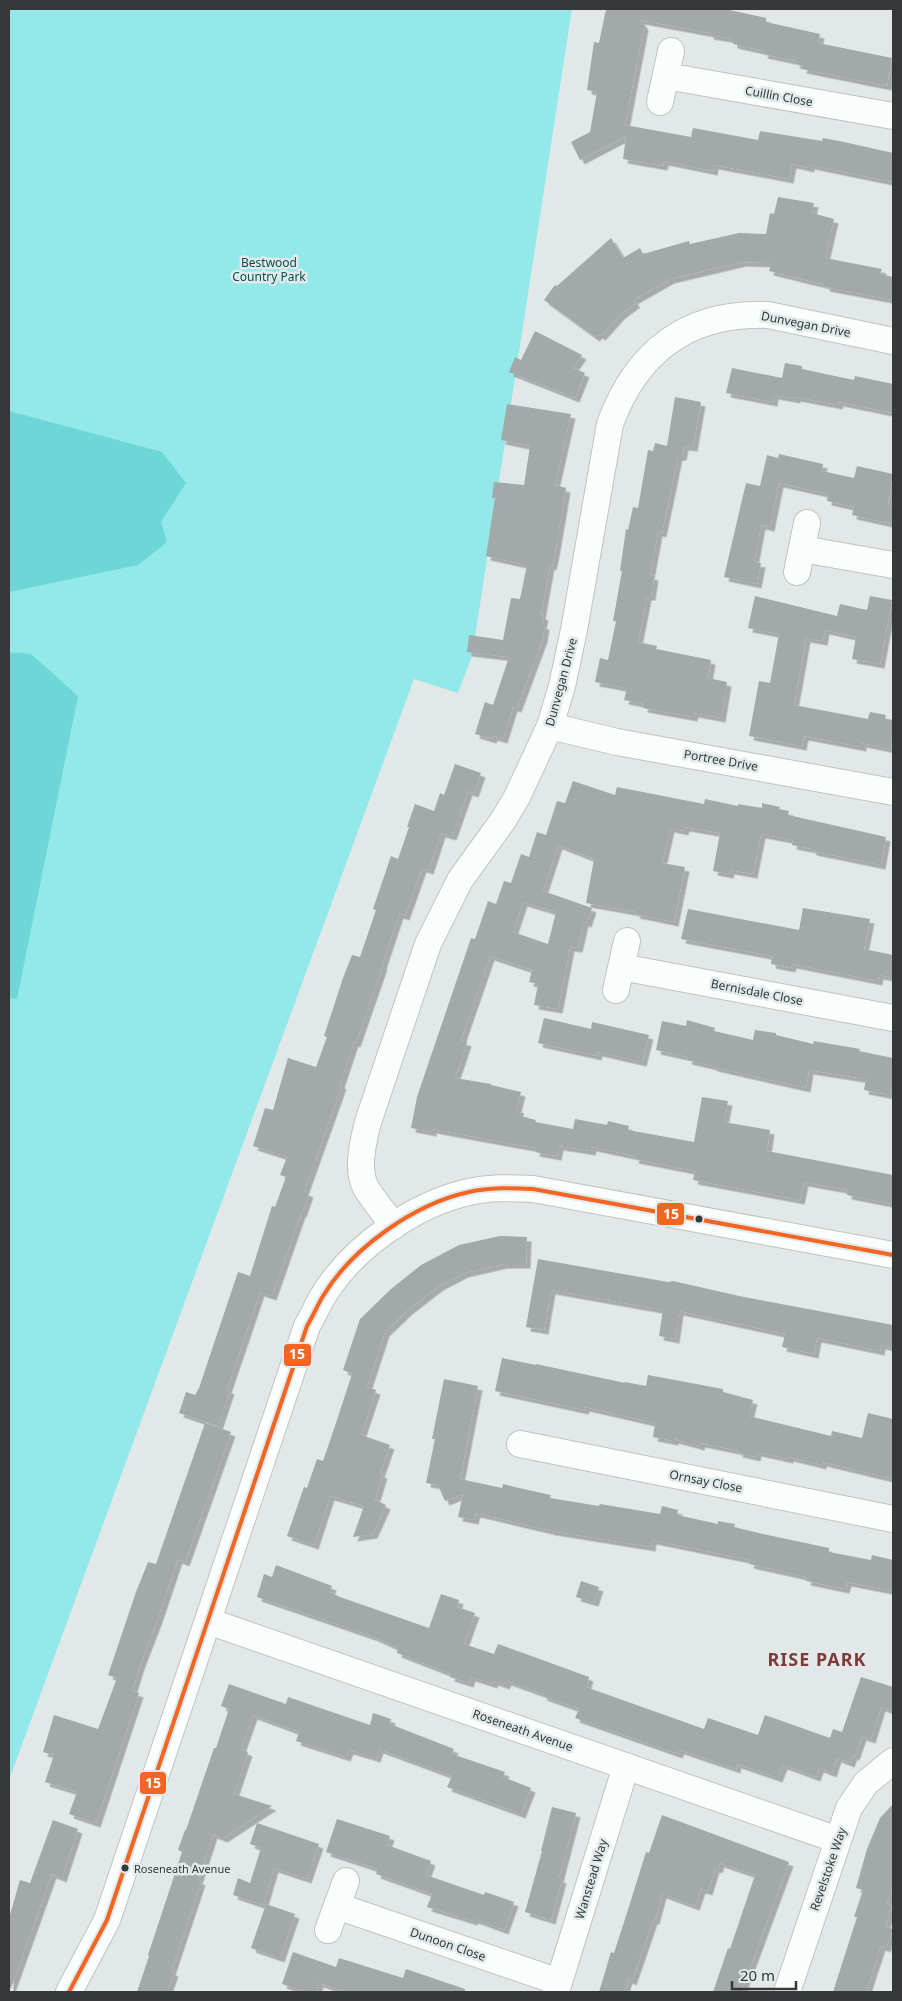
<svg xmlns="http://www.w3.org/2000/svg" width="902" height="2001" font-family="'Noto Sans',sans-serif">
  <defs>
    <filter id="shadow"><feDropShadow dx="4.5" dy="4.5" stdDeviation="0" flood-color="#0004"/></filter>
  </defs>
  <rect width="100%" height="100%" fill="#e2e8e8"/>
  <path fill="#93e8e9" d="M9,9H572L472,656L458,693L414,679L9,1780Z"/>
  <path fill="#6dd6d6" d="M9,411L162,452L186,483L161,522L167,542L138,565L9,592Z
    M9,652L31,654L78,696L17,999L9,998Z"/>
  <path fill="#a3a8a8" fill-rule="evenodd" filter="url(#shadow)" d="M606,9H725L766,18V22L820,34L818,43L892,58L887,86L802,69L803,65L795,64L796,61L763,54L764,51L733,44V39L709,35L710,33L640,20L644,26L625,125L691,137L693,128L758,140L760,131L822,141L823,138L844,142L893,153V182L810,165V168L792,164L789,179L714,165L713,171L664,161L663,166L623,159L626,136L580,160L571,142L590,132L597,92L587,90L594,42L599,43Z
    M778,197L814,203L812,213L834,219L825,258L882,269L880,274L893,277V300L825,287L826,285L769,271L771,263L742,262L670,279L633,300L636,303L621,314L601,336L598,334L595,337L544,300L555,285L557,286L611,238L623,258L640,248L643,254L689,241L690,244L739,233L766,234L770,213L774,214Z
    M535,331L582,355L573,368L585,373L575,398L509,372L515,357L521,360Z
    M785,363L802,366V369L854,380L855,376L893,384V413L839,402L838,405L796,397V399L774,395L773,402L726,393L732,368L782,378Z
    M675,397L701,402L693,447L684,446L682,456H678L662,533L658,532L650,575L654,576L651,596H647L638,642L657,646L656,649L711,660L708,678L727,682L721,718L694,713L693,717L643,708L644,704L624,700L627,688L595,682L600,658L608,660L616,621H613L622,571H620L626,529L628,530L633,507L638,508L648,450L653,451L655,443L667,446Z
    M507,404L571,414L555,485L566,488L555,553L552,566L550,565L541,615L544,616L542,625H545L543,638L517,708L513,707L503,739L493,736L492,739L475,734L485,702L493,705L509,657L467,652L469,635L503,640L511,598L520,599L527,565L486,556L495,498H492L494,482L524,485L530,446L501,440Z
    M779,454L823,464L822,471L854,478L857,466L893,474L888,504L893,505V524L852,515L854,507L827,501L828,494L779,483L770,527L761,525L754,562L761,563L757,584L724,577L746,483L760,486L767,455L778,458Z
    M755,596L837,616L840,604L867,610L870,596L892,600L880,664L852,659L856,637L825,630L823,641L806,638L794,705L868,719L870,712L886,715L885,719L893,720L891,749L862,743V747L804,736L802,746L749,736L759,681L770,683L779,634L748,628Z
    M455,764L481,773L474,793L468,791L452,836L441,833L429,870L422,868L405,916L399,914L382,965H383L356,1043L354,1042L340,1084L342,1085L304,1191L309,1193L302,1213H301L272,1296L260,1292L227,1389L230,1390L218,1426L179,1413L186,1392L195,1395L199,1388L238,1272L250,1276L272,1206L275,1207L286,1177L280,1175L287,1157L253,1146L265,1108L273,1110L288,1058L316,1067L327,1037L324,1036L343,978L352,955L360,957L376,910L373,909L391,856L398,859L409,827H407L415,804L434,811L440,793L444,795Z
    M573,781L615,795L617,787L704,804L705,799L738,806V804L762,808V803L780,807L779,809L789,811L788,815L886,837L881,865L812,851V849L792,845L793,840L761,834L753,874L730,870L729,874L713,871L720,833L685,827L684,831L670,828L662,863L685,867L674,922L635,914L636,912L586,903L594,859L558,845L543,891L592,908L587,923L584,922L578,948L570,947L558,1009L534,1005L538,984L529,982L532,970L490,956L461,1040L467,1042L455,1078L491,1084V1085L521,1092L516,1112L524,1113L523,1117L536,1120L535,1122L573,1129L575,1119L607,1125L608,1121L629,1126L628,1130L694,1142L702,1097L728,1101L724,1122L770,1130L767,1151L893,1175V1204L847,1195L848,1190L804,1182L800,1200L693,1180L695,1171L634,1159L635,1156L592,1147L591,1151L559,1146L557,1156L535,1152L536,1148L502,1142L432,1129V1132L411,1128L417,1097L471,938L475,939L488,901L496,904L504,881L511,883L521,854L529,857L537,832L546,835L557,801L565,803ZM523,902L556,912L548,944L513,932Z
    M803,908L870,919L864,949L893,955V978L879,975L878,981L792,964L791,968L771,964L772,956L681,939L688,909L799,930Z
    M544,1018L591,1029L592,1022L649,1035L642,1062L598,1052L597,1056L538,1043Z
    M687,1020L715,1028L714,1031L753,1040L755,1030L776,1033V1035L813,1044L814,1041L860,1049L859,1051L893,1058V1081L890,1095L864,1090L866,1079L809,1070L806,1088L713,1067V1066L687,1060L688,1057L656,1050L662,1021L686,1026Z
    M500,1236L527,1237L526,1264H503L464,1273L439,1286L408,1310L385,1332L367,1387L376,1390L361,1435L390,1445L380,1473L383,1474L375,1500L386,1505L373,1534L353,1537L364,1506L330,1496L314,1545L287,1536L304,1487L307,1488L317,1459L323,1461L334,1429L352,1374L343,1370L360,1319L391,1289L421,1265L459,1245Z
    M538,1259L668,1282L673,1281L739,1296L893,1325V1348L881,1345L880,1351L817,1338L814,1354L782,1347L785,1334L679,1311L675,1339L659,1336L663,1310L551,1290L544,1330L526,1327Z
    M502,1358L536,1365V1364L625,1383V1382L646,1386L648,1375L723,1389V1392L753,1400L749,1416L831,1436L832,1431L862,1438L868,1413L893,1419V1479L822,1462V1465L789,1457V1459L757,1452L756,1457L738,1453L739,1451L701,1443L700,1446L674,1439V1441L653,1437L655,1423L585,1407L584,1410L495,1391Z
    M444,1379L478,1386L460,1479L502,1488L503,1484L519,1488L551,1495L550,1498L599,1506L600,1504L660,1514L662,1506L678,1510L677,1515L718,1524V1521L735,1524L734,1527L763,1534L829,1548V1552L871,1560L872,1555L893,1560V1591L847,1582L845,1589L806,1581L807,1577L749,1564L750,1560L652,1540L651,1547L552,1531L476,1513L474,1520L458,1517L463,1494L445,1501L438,1485L426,1483L435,1439H432Z
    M205,1423L231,1432L185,1562L178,1559L157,1621L140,1665L132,1691L139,1693L96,1823L69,1814L77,1792L45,1782L54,1755L43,1752L54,1715L98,1729L117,1678L108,1675L136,1592L148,1562L156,1564Z
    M276,1565L332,1586L330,1592L340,1597L429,1628L441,1594L459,1600L457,1607L475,1613L464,1644L494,1654L498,1644L537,1658L589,1677L586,1687L704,1729L708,1718L758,1735L765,1715L830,1738L833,1729L842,1732L861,1677L893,1687V1711L881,1707L871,1739L862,1736L855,1756L853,1755L850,1763L837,1758L832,1773L819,1768L816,1777L783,1765L778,1778L737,1764L736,1769L680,1750L678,1754L575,1718L579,1709L542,1696L543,1694L507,1681L505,1685L494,1681L493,1684L471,1677L469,1683L450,1677L451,1674L397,1653L398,1648L374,1637L257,1597L264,1574L272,1577Z
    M581,1581L599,1587L594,1602L576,1597Z
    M229,1684L286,1704L288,1697L370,1725L373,1713L391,1719L390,1724L454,1749L452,1754L505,1772L503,1777L531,1788L521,1814L447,1787L452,1776L379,1749L376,1758L349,1750L346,1757L296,1741L299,1732L253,1715L241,1749L248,1752L234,1794L272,1806L223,1838L213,1834L198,1880L201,1881L171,1971L174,1972L167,1992H137L149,1956L148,1955L182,1852L178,1850L185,1830H186L214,1748H216L229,1709L221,1706Z
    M893,1804V1884L887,1904L892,1905L885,1927L893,1929L886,1948L881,1946L866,1992H833L857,1917H854L863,1890L856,1888L867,1849L880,1818Z
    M552,1807L576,1813L559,1878L562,1879L551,1920L525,1912L542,1851H541Z
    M662,1815L789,1862L741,1992H713L728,1948L730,1949L755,1875L720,1863L718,1869L715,1868L708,1891L701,1889L695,1906L662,1894L655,1920H653L632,1981L628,1979L624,1992H599L611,1952L614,1953L626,1916L646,1852L649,1853Z
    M337,1819L390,1836L387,1845L431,1861L426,1875L484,1895L485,1892L514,1902L504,1930L474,1919L473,1921L427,1907L432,1894L376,1874L378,1869L326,1852Z
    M53,1820L78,1829L62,1878L52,1874L11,1988H9V1918L20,1880L30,1883Z
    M257,1823L319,1844L307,1879L274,1868L263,1905L233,1895L238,1878L250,1883L261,1848L250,1844Z
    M266,1904L295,1914L280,1958L251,1948Z
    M293,1952L336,1967L339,1958L403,1978L406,1969L465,1989V1992H346L319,1983L316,1992H307L282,1984Z"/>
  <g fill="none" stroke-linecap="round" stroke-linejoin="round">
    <defs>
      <path id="minor" d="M666,76L893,116
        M660,102L671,51
        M802,549L893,565
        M797,572L807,523
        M550,726L617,742L893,792
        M621,967L893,1018
        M616,990L627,941
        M394,1226C385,1214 374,1201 366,1188C356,1169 363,1142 368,1122L428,944L460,880L504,819L517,797L550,726L562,686L574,630L610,424C637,350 689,312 768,315L893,341
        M520,1444L893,1519
        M208,1621L838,1840
        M337,1906L559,1982
        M328,1930L346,1881
        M69,1992L107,1920L307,1326C313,1316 317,1306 323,1296C352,1248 414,1204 469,1192C490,1187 512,1188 533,1189L893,1255
        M556,1992L626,1766
        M787,1992L849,1808L866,1783L893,1761"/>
    </defs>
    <use href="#minor" stroke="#bfc3c3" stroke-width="28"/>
    <use href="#minor" stroke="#fbfcfc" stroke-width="26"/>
    <defs>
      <path id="bus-1" d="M69,1992L107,1920L307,1326C313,1316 317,1306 323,1296C352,1248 414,1204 469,1192C490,1187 512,1188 533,1189L893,1255"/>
    </defs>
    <use href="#bus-1" stroke="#e0eaea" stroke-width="8"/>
    <use href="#bus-1" stroke="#f26522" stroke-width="4"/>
  </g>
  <g fill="#343838" stroke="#e0eaea" stroke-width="2">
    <circle cx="699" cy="1219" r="4.5"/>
    <circle cx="125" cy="1868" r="4.5"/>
  </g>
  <g text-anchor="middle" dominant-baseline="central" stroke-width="5" stroke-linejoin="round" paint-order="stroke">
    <g font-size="11" fill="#343838" stroke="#e0eaea" text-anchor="start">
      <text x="134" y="1868">Roseneath Avenue</text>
    </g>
    <g font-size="12" fill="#343838" stroke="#e0eaea">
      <text transform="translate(779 96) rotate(10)">Cuillin Close</text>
      <text transform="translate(806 324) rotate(11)">Dunvegan Drive</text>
      <text transform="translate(561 682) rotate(-75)">Dunvegan Drive</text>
      <text transform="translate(721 760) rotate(10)">Portree Drive</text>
      <text transform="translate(757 992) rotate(11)">Bernisdale Close</text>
      <text transform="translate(706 1481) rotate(11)">Ornsay Close</text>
      <text transform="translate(523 1730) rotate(19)">Roseneath Avenue</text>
      <text transform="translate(828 1869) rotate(-71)">Revelstoke Way</text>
      <text transform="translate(591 1879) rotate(-73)">Wanstead Way</text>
      <text transform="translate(448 1944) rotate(19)">Dunoon Close</text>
    </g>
    <g font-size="12" fill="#094e4f" stroke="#e0eaea">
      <text x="269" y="262">Bestwood<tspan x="269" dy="14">Country Park</tspan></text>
    </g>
    <g font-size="18" font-weight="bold" letter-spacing="1" fill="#803935" stroke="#e0eaea">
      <text x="817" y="1659">RISE PARK</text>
    </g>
  </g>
  <g stroke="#e0eaea" stroke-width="2">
    <rect x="656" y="1202" width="29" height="24" rx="5" fill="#f26522"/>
    <rect x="283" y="1343" width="29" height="24" rx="5" fill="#f26522"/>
    <rect x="139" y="1771" width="28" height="24" rx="5" fill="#f26522"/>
  </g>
  <g font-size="14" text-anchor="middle" font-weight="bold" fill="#fff">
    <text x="671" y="1219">15</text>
    <text x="297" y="1359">15</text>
    <text x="153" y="1788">15</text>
  </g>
  <rect width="902" height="2001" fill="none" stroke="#343838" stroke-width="20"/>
  <path d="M732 1981v8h64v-8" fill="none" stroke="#343838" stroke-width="2.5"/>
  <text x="740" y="1981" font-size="15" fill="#343838" stroke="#e0eaea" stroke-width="4" paint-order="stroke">20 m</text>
</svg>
